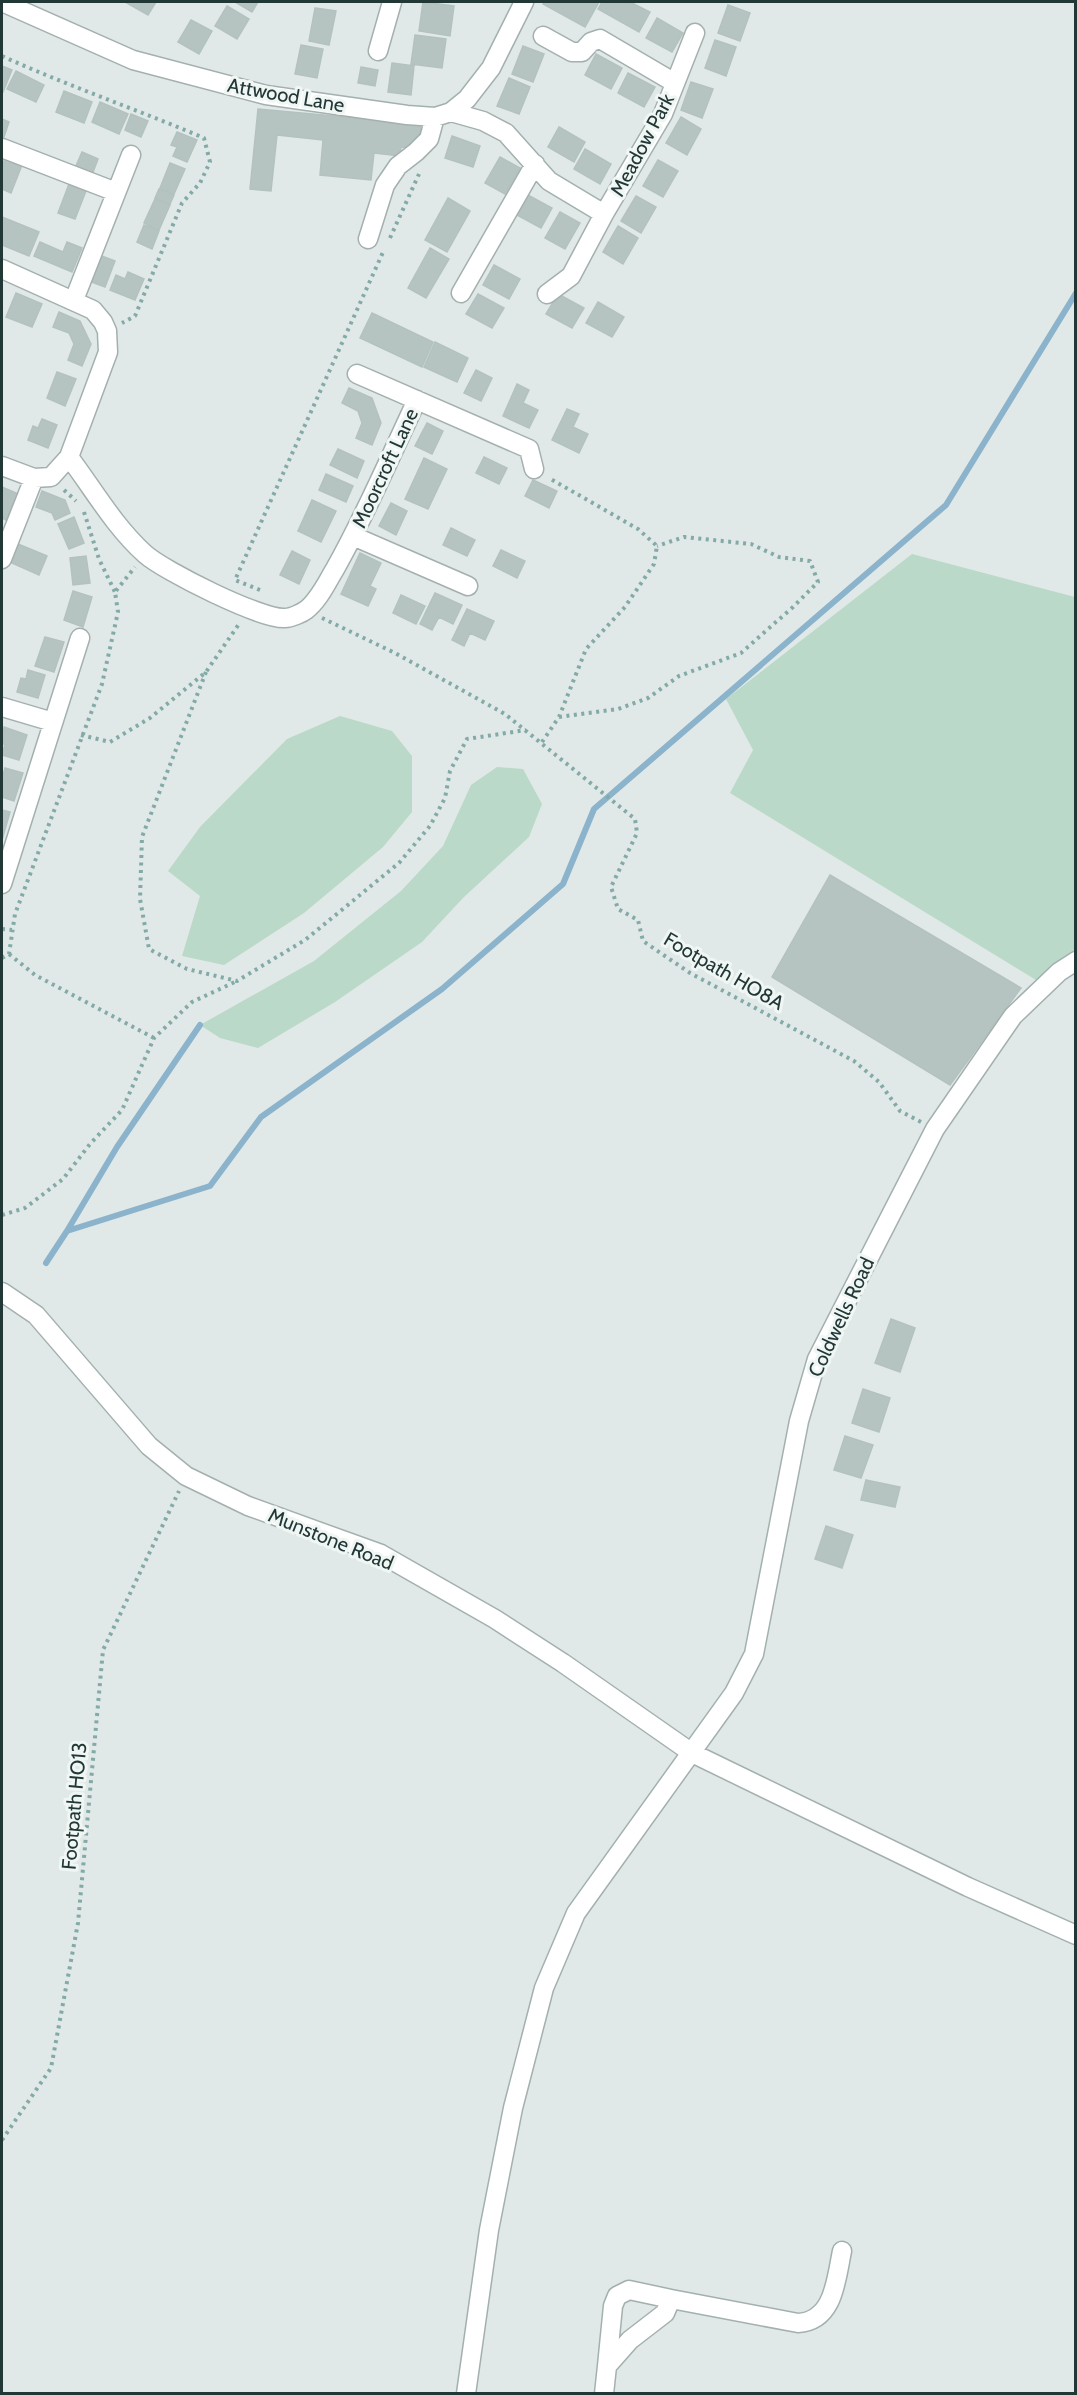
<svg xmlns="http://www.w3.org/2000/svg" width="1077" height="2395" font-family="Cabin,sans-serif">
  <rect width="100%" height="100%" fill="#e0e9e7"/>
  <path fill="#bad9c9" d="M912,554L1075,597V954L1036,980L730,793L753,750L726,699Z
    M340,716L392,731L412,756V812L383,847L304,913L224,965L182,956L200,896L168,871L200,827L287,739Z
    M497,767L523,769L542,804L529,837L463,898L422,942L335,1002L258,1048L220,1038L200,1025L314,961L401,891L443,846L471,785Z"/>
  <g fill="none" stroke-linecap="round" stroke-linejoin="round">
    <path stroke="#8bb3cb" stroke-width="6" d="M67,1231L117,1147L200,1025
      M46,1263L67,1231L210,1186L261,1117L442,989L563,884L594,809L946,505L1076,293"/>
  </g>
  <path fill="#b5c4c1" stroke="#b3c2bf" stroke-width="1.5" d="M125,2H156L148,15Z
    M235,2H258L252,12Z
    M423,2L454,6L450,36L419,31Z
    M544,2H599L585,27L543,4Z
    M602,2H630L650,12L639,32L598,9Z
    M728,5L750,13L740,41L718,33Z
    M227,6L249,19L237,39L215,26Z
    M315,8L336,11L329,45L309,41Z
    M657,18L683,33L672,52L646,38Z
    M191,20L212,31L199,54L178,42Z
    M415,35L446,39L442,68L411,64Z
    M715,40L736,47L726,76L705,68Z
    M301,45L323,49L317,78L295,74Z
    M523,46L544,54L533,82L512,74Z
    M596,54L622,68L611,89L585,75Z
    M392,63L414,66L411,95L388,92Z
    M2,66L12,70L3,92L2,91Z
    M361,67L378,70L375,86L358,83Z
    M16,71L44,85L36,102L7,89Z
    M628,73L655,87L644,107L618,93Z
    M509,78L530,87L519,114L497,106Z
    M691,82L713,89L702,118L681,110Z
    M64,91L92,102L84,123L56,112Z
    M100,102L128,114L119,134L92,122Z
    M258,109L421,124L418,149L401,147L400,156L374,153L371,180L320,175L323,140L277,135L271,191L250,189Z
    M131,114L148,121L141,137L125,130Z
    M681,117L701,129L687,155L666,143Z
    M2,119L9,122L3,140H2Z
    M559,127L585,142L574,162L548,147Z
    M177,132L197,140L187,162L173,156L177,147L171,145Z
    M452,136L480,146L473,167L445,158Z
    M585,149L611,164L600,184L574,169Z
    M82,152L98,159L92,175L75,168Z
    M500,157L520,168L505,194L485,183Z
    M5,158L22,165L11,193L2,189V167Z
    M658,160L678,171L663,197L643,186Z
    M170,163L185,169L174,194L160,188Z
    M69,184L86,191L75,219L58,213Z
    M159,189L174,195L170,204L155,198Z
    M526,194L552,208L541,228L515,214Z
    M636,196L656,207L641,233L621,221Z
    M448,198L470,211L447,252L425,240Z
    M155,199L170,205L159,230L144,223Z
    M560,212L580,223L565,249L545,238Z
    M2,217L39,232L29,256L2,245Z
    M144,225L159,231L152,249L137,242Z
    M618,226L638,238L623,264L603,252Z
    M40,242L63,252L67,242L82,248L72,272L34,256Z
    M430,248L449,259L426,298L408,288Z
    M99,255L115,261L105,287L89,281Z
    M494,265L520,279L509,299L483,285Z
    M128,272L144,279L135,300L110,290L116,275L125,279Z
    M16,293L42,304L32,327L6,317Z
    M478,294L504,308L492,328L466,314Z
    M558,294L584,308L572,328L546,314Z
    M598,302L624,317L612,337L586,323Z
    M59,312L80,321L91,344L82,366L68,360L74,344L69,333L53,327Z
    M372,313L433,342L422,367L360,338Z
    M435,342L468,358L457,382L424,367Z
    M476,370L492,378L481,401L464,393Z
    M57,372L76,379L65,406L47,398Z
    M517,384L529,390L523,403L538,410L529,428L503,416Z
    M349,388L372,398L381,423L372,445L356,438L362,423L358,411L342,403Z
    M567,409L579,414L573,427L588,434L579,453L552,440Z
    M42,419L57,425L48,448L28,440L33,426L38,428Z
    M427,423L443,431L432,454L415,446Z
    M338,449L364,461L357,478L330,465Z
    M484,457L507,468L499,484L476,473Z
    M424,458L447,469L428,509L405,499Z
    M326,474L353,486L346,502L319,490Z
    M533,480L557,491L549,508L525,496Z
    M2,487L18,494L6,520L2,518Z
    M42,491L65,500L70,513L55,520L52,513L36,507Z
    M312,500L336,511L321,542L298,531Z
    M391,503L407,511L396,535L379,526Z
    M74,517L84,543L69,549L58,524Z
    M451,528L475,540L467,556L443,545Z
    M18,544L47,556L39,575L10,562Z
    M501,550L525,561L517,578L493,566Z
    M292,551L310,560L299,584L280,575Z
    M360,553L381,563L370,586L376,589L368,606L341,594Z
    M86,556L90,583L73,585L70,558Z
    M73,591L92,597L83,627L64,620Z
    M435,593L462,605L453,624L439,617L432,630L420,624Z
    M401,595L425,606L416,624L393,613Z
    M467,609L494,621L485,640L470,633L464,646L452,640Z
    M45,637L64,642L54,672L35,666Z
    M28,670L45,675L38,698L17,692L21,678L26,679Z
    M4,727L27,735L19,760L2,755L5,744H2Z
    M5,768L23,773L14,801L2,797V779Z
    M2,810L10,812L2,840Z
    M830,875L1021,988L950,1085L772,977Z
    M891,1319L915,1328L900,1372L875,1363Z
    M863,1389L890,1398L879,1432L852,1423Z
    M845,1436L873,1445L861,1478L834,1470Z
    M866,1480L900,1487L895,1507L861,1500Z
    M826,1526L853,1535L842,1568L815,1559Z"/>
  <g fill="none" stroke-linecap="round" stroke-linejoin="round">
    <defs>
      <path id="minor" d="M2,2L133,60L266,95L407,115L435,117L451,112L467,99L491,68L524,2
        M543,36L572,52H582L591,42L600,39L675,83
        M378,51L392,2
        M451,112L483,121L506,133L549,181L604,214L663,114L695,33
        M2,148L116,192
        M368,239L385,185L398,166L416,152L429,139L435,117
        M2,269L93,310L103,322L107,331L108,352L69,457L51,477L34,478L2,466
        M461,293L535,164
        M547,294L571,276L604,214
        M74,300L131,155
        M357,374L529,449L534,469
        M69,457C94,490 114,526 145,554C164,571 262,620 285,618C291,618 302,613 306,610C319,600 327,582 335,569C366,514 390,457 417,400
        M353,536L468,586
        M2,559L34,478
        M2,707L53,722
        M2,884L80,638
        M2,1292L36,1315L149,1446L186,1476L248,1506L381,1554L495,1619L563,1663L692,1753L968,1887L1076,1935
        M607,2366L613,2306L617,2296L629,2290L671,2299
        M466,2394L489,2230L513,2108L544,1988L576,1913L734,1693L754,1654L799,1421L817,1359L935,1129L1013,1016L1059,972L1076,961
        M604,2394L607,2366L630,2340L665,2313L671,2299L798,2323C834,2321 836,2280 842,2251"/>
    </defs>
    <use href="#minor" stroke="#a3b0af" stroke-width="21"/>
    <path stroke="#83aaa7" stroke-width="4" stroke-dasharray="3 4.5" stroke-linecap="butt" d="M2,56C68,86 136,109 204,138L210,162L200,183L182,203L135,316L122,323
      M390,238L419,174
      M64,490L76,501
      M84,512L99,559L115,592
      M260,590L235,580L384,250
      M322,618L395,653L505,714L635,819L637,833L611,887L618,909L638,920L643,941L690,973L854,1061L879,1082L900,1111L921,1122
      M206,672L142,837L140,899L149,949L187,969L237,981L305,940L399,863L430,826L445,798L450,771L467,739L526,730
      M559,717L618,709L648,698L679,676L741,653L793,607L818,582L810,561L779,557L751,544L684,537L657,546
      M81,735L110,742L150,718L206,672L239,624
      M542,742L559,717L586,649L625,607L654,564L657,546L638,529L549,478
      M2,929L12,930
      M9,954L35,975L154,1038
      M2,958L9,954L15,914L102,684L118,612L115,592L135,567
      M2,1215L25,1208L63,1179L90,1144L122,1110L154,1038L192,1002L237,981
      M2,2140L51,2068L78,1923L103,1650L179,1491"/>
    <use href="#minor" stroke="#fff" stroke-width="18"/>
  </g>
  <g text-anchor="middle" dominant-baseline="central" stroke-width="6" stroke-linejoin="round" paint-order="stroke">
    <g font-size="20" fill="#223837" stroke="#f0f6f4">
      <text transform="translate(286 95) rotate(10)">Attwood Lane</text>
      <text transform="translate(642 145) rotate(-62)">Meadow Park</text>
      <text transform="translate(385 468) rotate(-65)">Moorcroft Lane</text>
      <text transform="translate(724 971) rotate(30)">Footpath HO8A</text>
      <text transform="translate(841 1317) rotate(-65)">Coldwells Road</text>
      <text transform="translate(331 1539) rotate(22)">Munstone Road</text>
      <text transform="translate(74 1806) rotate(-85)">Footpath HO13</text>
    </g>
  </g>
  <rect width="1077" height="2395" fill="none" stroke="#223837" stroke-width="6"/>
</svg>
